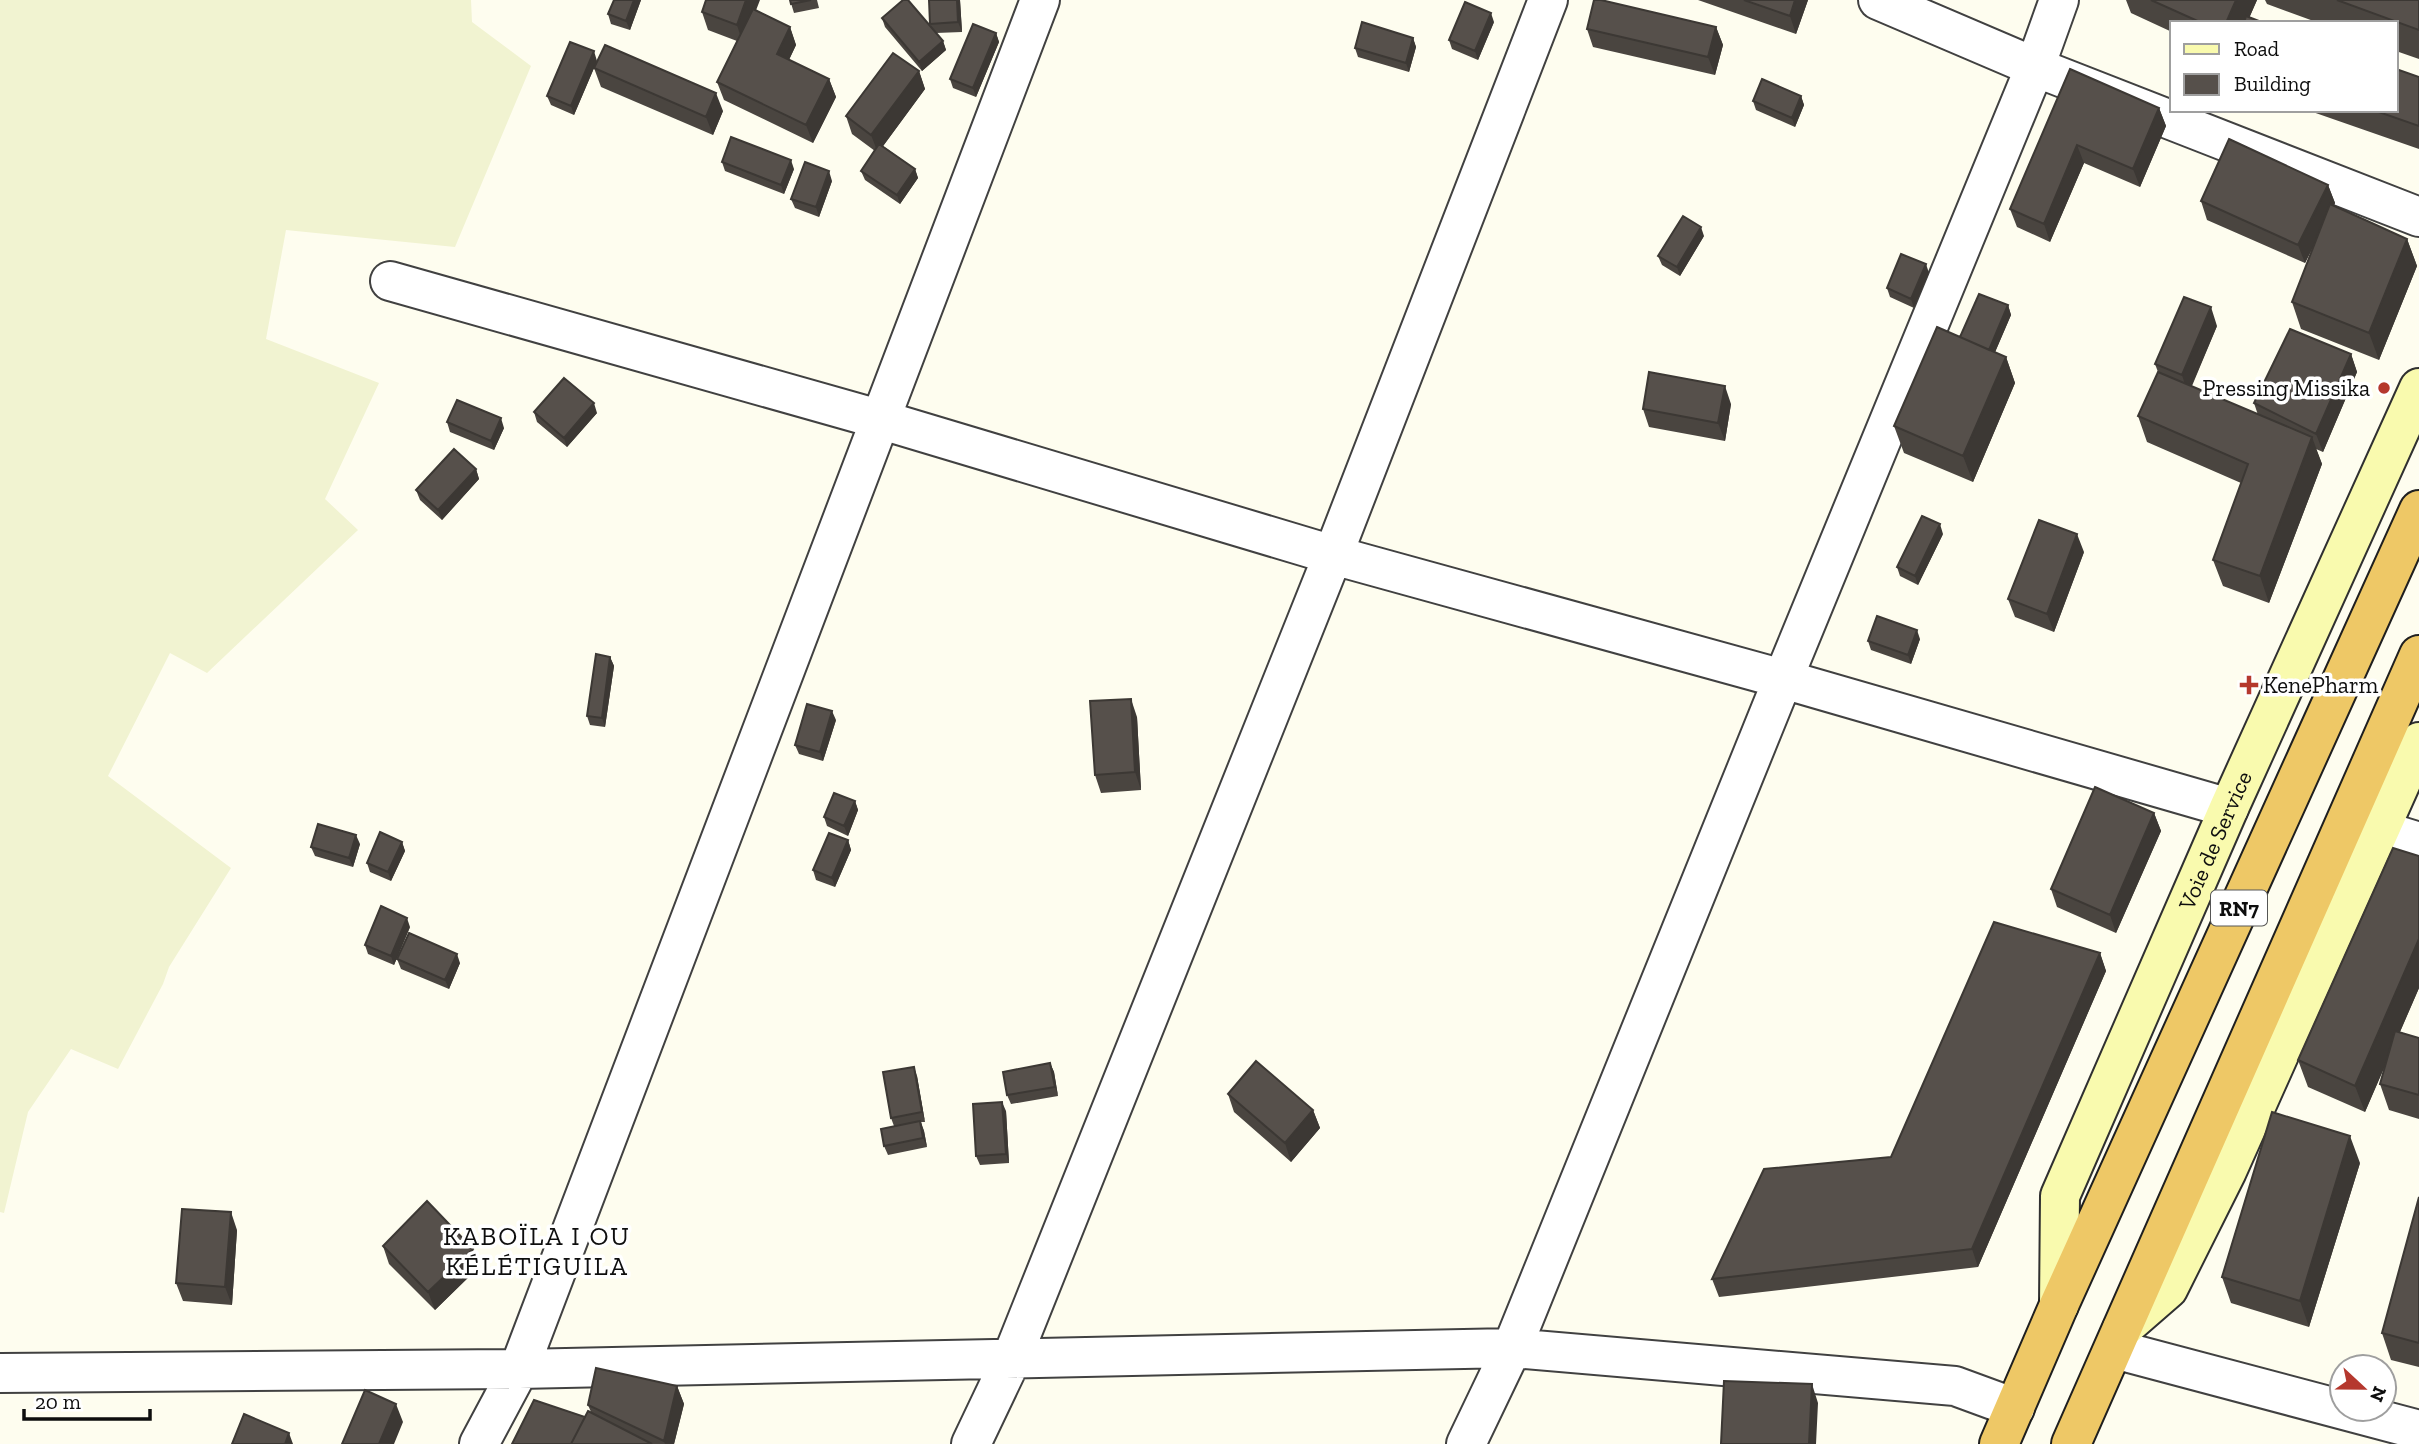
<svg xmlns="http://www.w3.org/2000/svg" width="2419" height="1444" font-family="'Zilla Slab',serif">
  <rect width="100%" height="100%" fill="#fefdef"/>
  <path fill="#f1f3d1" d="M0,0H471L472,22L531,66L455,247L286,230L266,339L379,383L325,499L358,530L207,673L170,653L108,776L231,868L169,967L163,984L118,1069L71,1049L28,1112L4,1213L0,1212Z"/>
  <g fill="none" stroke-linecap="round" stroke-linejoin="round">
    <defs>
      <path id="minor" d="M1878,0L2035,67L2419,217
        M390,281L882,420L1333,555L1783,679L2229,808
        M2380,830L2419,842
        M2114,1349L2419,1430
        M0,1373L519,1369L1512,1348L1955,1386L2015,1408
        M479,1444L519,1369L1040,0
        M971,1444L1011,1360L1333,555L1548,0
        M1466,1444L1512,1348L1783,679L2035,67L2059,0"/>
      <g id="secondary">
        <path id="s1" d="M2059,1305L2060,1196L2229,808L2419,388"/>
        <path d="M2122,1329L2168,1289L2227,1171L2419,742"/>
      </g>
      <path id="trunk" d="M1999,1444L2059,1305L2419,510
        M2071,1444L2419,655"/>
    </defs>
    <use href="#minor" stroke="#414141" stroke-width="42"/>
    <use href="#secondary" stroke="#303030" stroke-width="42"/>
    <use href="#trunk" stroke="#1f1f1f" stroke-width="42"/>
    <use href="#minor" stroke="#fff" stroke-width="38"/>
    <use href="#secondary" stroke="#f9faae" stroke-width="38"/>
    <use href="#trunk" stroke="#eec866" stroke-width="38"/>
  </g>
  <path fill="#4a4540" d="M614,0H641L630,30L611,24L608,14Z
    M790,0H817L819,8L794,13Z
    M960,0L962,32L936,33L943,41L946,50L922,71L885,27L882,18L931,28L930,24Z
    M1698,0H1808L1796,34Z
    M2126,0H2257L2249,18L2264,23H2172V32L2131,13Z
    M2265,0H2419V59L2396,51V23H2319L2267,4Z
    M756,10L790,27L796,45L789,60L829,79L836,97L813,143L724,100L717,82L737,41L708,30L702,12Z
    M1494,22L1478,60L1452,49L1449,40Z
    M1716,27L1723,45L1715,75L1593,47L1587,29Z
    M996,33L999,42L976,97L953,88L950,79Z
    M1413,38L1416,47L1409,72L1358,57L1355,48Z
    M597,61L574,115L551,105L547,96Z
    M594,68L723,111L713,135L601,87Z
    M2070,69L2159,108L2166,126L2140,187L2084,163L2050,242L2017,227L2010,209Z
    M919,71L925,89L883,146L915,169L918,178L900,204L865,180L861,171L875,151L852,134L846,116Z
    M2419,77V149L2307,110H2396Z
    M1801,96L1804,105L1795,127L1756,110L1753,101Z
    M722,162L794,169L784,194L725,171Z
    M832,181L819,217L795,208L791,199Z
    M2328,185L2335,203L2334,206L2407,239L2417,266L2379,360L2301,329L2292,302L2315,243L2305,263L2207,220L2201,201Z
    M1704,236L1680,276L1662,265L1658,256Z
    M1929,273L1914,308L1890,297L1887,288Z
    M2008,305L2011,315L1995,352L2006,357L2015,383L1973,482L1904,453L1894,426L1960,337Z
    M2217,326L2192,386L2258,415L2254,403L2351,354L2357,372L2323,452L2316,449L2322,464L2269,603L2223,586L2213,560L2241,483L2147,442L2138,416L2158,372L2155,364Z
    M1731,404L1725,441L1649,427L1643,409Z
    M534,412L597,413L567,447L537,422Z
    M447,422L504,428L494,450L450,432Z
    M476,469L479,479L442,520L420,500L416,490Z
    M1943,534L1918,585L1900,576L1897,567Z
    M2084,552L2054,632L2015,617L2008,599Z
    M1920,639L1911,664L1871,650L1868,641Z
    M610,657L614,666L605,727L590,725L587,716Z
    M1137,717L1141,790L1101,793L1095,775Z
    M836,720L823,761L799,754L795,745Z
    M855,801L858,810L848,836L827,826L824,817Z
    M2154,813L2161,831L2116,933L2057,907L2051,889Z
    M848,840L851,850L835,887L816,880L813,870Z
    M402,842L405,851L391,881L370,872L367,863Z
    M360,844L353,867L315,856L311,847Z
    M2419,856V988L2400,1032L2419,1038V1119L2389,1110L2380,1084L2385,1065L2365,1112L2308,1087L2298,1060Z
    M410,927L394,965L368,954L365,945Z
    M2100,953L2106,971L1978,1267L1719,1297L1712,1279L1891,1157Z
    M397,959L460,963L449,989L401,969Z
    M1050,1063L1054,1072L1058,1096L1011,1104L1007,1095Z
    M917,1076L925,1122H921L924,1131L927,1147L888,1155L884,1146L894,1126L891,1118Z
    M1228,1094L1313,1110L1320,1128L1291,1162L1234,1112Z
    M1006,1111L1009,1163L980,1165L976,1156Z
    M2360,1163L2309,1327L2231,1303L2222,1277Z
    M2419,1197V1367L2391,1360L2382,1333Z
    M237,1230L232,1305L183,1301L176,1283Z
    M383,1246L479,1267L435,1310L389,1264Z
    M677,1386L684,1404L674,1444H512L585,1417L591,1412L588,1405Z"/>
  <path fill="#3c3834" d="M634,0H641L630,30L626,21Z
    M746,0H760L743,44L737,25Z
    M957,0H960L962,32L958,22Z
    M1795,0H1808L1796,34L1790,16Z
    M2236,0H2257L2247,23H2226Z
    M1491,13L1494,22L1478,60L1475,51Z
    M790,27L796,45L783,72L777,54Z
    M1716,27L1723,45L1715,75L1708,57Z
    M996,33L999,42L976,97L973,88Z
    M1413,38L1416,47L1409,72L1406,63Z
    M943,41L946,50L922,71L919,62Z
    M594,51L597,61L574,115L571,106Z
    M919,71L925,89L878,153L871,135Z
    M829,79L836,97L813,143L806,125Z
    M716,93L723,111L713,135L706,117Z
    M1801,96L1804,105L1795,127L1792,118Z
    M2159,108L2166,126L2140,187L2133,169Z
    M2077,145L2084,163L2050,242L2044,224Z
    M791,160L794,169L784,194L781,185Z
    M915,169L918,178L900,204L897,195Z
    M829,171L832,181L819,217L816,207Z
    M2328,185L2335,203L2305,263L2298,245Z
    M1701,227L1704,236L1680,276L1677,267Z
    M2407,239L2417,266L2379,360L2369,333Z
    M1926,264L1929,273L1914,308L1911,299Z
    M2008,305L2011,315L1987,371L1983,362Z
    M2211,307L2217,326L2188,394L2182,375Z
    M2351,354L2357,372L2323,452L2316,434Z
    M2006,357L2015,383L1973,482L1963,456Z
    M1725,386L1731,404L1725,441L1718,423Z
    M594,403L597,413L567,447L564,438Z
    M501,418L504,428L494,450L491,441Z
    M2312,437L2322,464L2269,603L2260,576Z
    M476,469L479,479L442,520L438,510Z
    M1940,524L1943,534L1918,585L1915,576Z
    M2077,534L2084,552L2054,632L2047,614Z
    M1917,630L1920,639L1911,664L1908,655Z
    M610,657L614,666L605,727L602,718Z
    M1131,699L1137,717L1141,790L1135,772Z
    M832,711L836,720L823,761L820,752Z
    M855,801L858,810L848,836L844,826Z
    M2154,813L2161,831L2116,933L2110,915Z
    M356,835L360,844L353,867L349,858Z
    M848,840L851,850L835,887L832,878Z
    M402,842L405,851L391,881L388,872Z
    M407,918L410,927L394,965L391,956Z
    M2419,939V988L2365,1112L2355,1086Z
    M2100,953L2106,971L1978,1267L1972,1249Z
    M457,954L460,963L449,989L445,980Z
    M1050,1063L1054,1072L1058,1096L1055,1087Z
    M914,1067L917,1076L925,1122L922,1112Z
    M1002,1102L1006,1111L1009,1163L1006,1154Z
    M1313,1110L1320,1128L1291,1162L1285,1143Z
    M920,1121L924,1131L927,1147L923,1138Z
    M2350,1136L2360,1163L2309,1327L2300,1301Z
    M231,1212L237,1230L232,1305L225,1287Z
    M473,1249L479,1267L435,1310L428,1292Z
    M1812,1384L1818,1403L1816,1444H1809Z
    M677,1386L684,1404L674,1444H665L664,1441Z
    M396,1404L403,1422L394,1444H379Z
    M289,1433L293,1444H285Z"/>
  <path fill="#56504b" stroke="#3c3834" stroke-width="2" d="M614,0H634L626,21L608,14Z
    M706,0H746L737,25L702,12Z
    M790,0H811L791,4Z
    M903,0H908L943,41L919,62L882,18Z
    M929,0H957L958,22L930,24Z
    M1594,0H1601L1716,27L1708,57L1587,29Z
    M1744,0H1795L1790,16Z
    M2151,0H2236L2226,23H2202Z
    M2337,0H2419V30Z
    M1465,2L1491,13L1475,51L1449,40Z
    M753,9L790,27L777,54L829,79L806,125L717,82Z
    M2246,16L2264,23H2244Z
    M1362,22L1413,38L1406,63L1355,48Z
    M973,24L996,33L973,88L950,79Z
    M570,42L594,51L571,106L547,96Z
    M605,45L716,93L706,117L594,68Z
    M893,53L919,71L871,135L846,116Z
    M2070,69L2159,108L2133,169L2077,145L2044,224L2010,209Z
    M2396,69L2419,77V126L2373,110H2396Z
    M1762,79L1801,96L1792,118L1753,101Z
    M731,137L791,160L781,185L722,162Z
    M2229,139L2328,185L2298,245L2201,201Z
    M879,144L915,169L897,195L861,171Z
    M805,162L829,171L816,207L791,199Z
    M2330,204L2407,239L2369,333L2292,302Z
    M1683,216L1701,227L1677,267L1658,256Z
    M1901,254L1926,264L1911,299L1887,288Z
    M1979,294L2008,305L1989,350L1960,337Z
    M2184,297L2211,307L2182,375L2155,364Z
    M1937,327L2006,357L1963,456L1894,426Z
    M2290,329L2351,354L2316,434L2254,403Z
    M1649,372L1725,386L1718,423L1643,409Z
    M2158,372L2312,437L2260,576L2213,560L2248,464L2138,416Z
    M564,378L594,403L564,438L534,412Z
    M457,400L501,418L491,441L447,422Z
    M454,449L476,469L438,510L416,490Z
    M1922,516L1940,524L1915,576L1897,567Z
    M2039,520L2077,534L2047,614L2008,599Z
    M1877,616L1917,630L1908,655L1868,641Z
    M596,654L610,657L602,718L587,716Z
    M1131,699L1135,772L1095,775L1090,701Z
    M807,704L832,711L820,752L795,745Z
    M2095,787L2154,813L2110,915L2051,889Z
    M834,793L855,801L844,826L824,817Z
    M318,824L356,835L349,858L311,847Z
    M380,832L402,842L388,872L367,863Z
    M829,833L848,840L832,878L813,870Z
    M2393,848L2419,856V939L2355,1086L2298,1060Z
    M381,906L407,918L391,956L365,945Z
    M1994,922L2100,953L1972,1249L1712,1279L1764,1169L1891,1157Z
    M409,933L457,954L445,980L397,959Z
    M2395,1031L2419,1038V1095L2380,1084Z
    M1256,1061L1313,1110L1285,1143L1228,1094Z
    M1050,1063L1055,1087L1007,1095L1003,1072Z
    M914,1067L922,1112L891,1118L883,1072Z
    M1002,1102L1006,1154L976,1156L973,1104Z
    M2272,1112L2350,1136L2300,1301L2222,1277Z
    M920,1121L923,1138L884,1146L881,1129Z
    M2419,1197V1343L2382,1333Z
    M427,1201L473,1249L428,1292L383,1246Z
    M182,1209L231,1212L225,1287L176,1283Z
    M596,1368L677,1386L664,1441L588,1405Z
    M1724,1381L1812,1384L1809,1444H1721Z
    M365,1390L396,1404L379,1444H342Z
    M534,1400L585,1417L571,1444H512Z
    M588,1411L652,1444H571Z
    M244,1414L289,1433L285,1444H232Z"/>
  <g fill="#b5382e" stroke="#fff" stroke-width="2.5">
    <circle cx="2384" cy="388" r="7"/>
    <path d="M2245.5 674.5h7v7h7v7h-7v7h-7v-7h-7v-7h7z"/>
  </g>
  <g text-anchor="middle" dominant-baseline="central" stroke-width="7" stroke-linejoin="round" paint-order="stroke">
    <rect fill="#fff" stroke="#565656" stroke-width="2" x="2211" y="890.5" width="56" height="35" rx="5"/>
    <g font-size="21" font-weight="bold" fill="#0e0e0e">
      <text x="2239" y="908">RN7</text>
    </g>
    <g font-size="23" fill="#0e0e0e" stroke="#fff" text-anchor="end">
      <text x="2370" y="388">Pressing Missika</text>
      <text x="2263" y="685" text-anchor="start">KenePharm</text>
    </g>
    <g font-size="23" fill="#0e0e0e" stroke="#fff">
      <text stroke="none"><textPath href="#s1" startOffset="497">Voie de Service</textPath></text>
    </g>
    <g font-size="26" letter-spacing="2" fill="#0e0e0e" stroke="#fff">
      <text x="537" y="1236">KABOÏLA I OU<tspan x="537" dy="30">KÉLÉTIGUILA</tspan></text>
    </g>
  </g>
  <rect x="2170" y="21" width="228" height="91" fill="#ffffff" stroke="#9f9f9f" stroke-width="2"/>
  <rect x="2184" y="44" width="35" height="10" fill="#f9faae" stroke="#9f9f9f" stroke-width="2"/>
  <text x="2234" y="56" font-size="21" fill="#0e0e0e">Road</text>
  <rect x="2184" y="74" width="35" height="21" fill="#56504b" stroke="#9f9f9f" stroke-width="2"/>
  <text x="2234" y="91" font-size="21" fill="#0e0e0e">Building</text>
  <g transform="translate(2363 1388) rotate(112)"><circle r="33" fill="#ffffff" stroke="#9f9f9f" stroke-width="2"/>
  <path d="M0-5L12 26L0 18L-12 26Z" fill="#b5382e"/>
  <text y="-10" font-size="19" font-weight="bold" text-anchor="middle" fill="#0e0e0e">N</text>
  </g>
  <path d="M24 1409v10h126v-10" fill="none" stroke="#0e0e0e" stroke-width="3.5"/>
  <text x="35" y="1409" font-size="21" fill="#0e0e0e" stroke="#ffffff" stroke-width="5" paint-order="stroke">20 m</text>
</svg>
